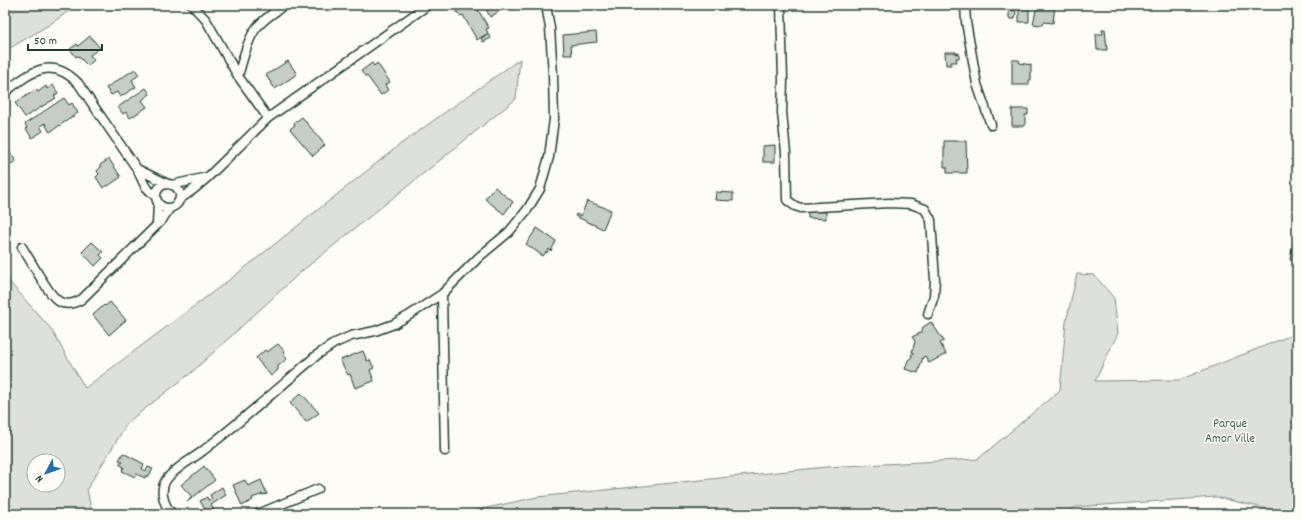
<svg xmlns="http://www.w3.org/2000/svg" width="1302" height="519" font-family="Dekko,sans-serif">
  <rect width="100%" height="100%" fill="#fdfcf7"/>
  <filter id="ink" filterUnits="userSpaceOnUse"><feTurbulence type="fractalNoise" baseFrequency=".025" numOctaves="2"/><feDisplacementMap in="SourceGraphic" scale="8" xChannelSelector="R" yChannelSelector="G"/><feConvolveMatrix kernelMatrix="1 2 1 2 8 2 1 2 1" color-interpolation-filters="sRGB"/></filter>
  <g filter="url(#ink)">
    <path fill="#dde0db" stroke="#7e8e88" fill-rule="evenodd" d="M5,5H77L49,25L5,51Z
      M520,59L516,99L302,271L192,372L128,422L87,489L92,514H5V277L51,329L85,388L237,274L402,143ZM34,461H58V485H34Z
      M1077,274L1094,275L1114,298L1118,333L1095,381L1179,380L1297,333V509L1280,512L1216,497L1076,507L1064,514H459L537,497L826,467L978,459L1060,390L1066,322Z"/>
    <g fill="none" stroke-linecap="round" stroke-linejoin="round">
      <path stroke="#75877f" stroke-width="3" d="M5,502L12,514"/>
    </g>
    <path fill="#c6cdc7" stroke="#1f3d34" d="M463,5H465L464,6L467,10L468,9L466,5H475L489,28L486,29L488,33L477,40L463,15L460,16L456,10Z
      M484,5H501L503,9L490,17Z
      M1037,5H1055L1053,23L1044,22L1043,25L1033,24Z
      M1019,8H1029V22H1019Z
      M1009,10L1016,11L1015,19H1009Z
      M1102,29H1105L1107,50H1097L1096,34H1103Z
      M596,32L597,42L571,45L572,55H564L563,35Z
      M489,34L491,38L483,42L481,38Z
      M90,36L100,48L90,55L94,60L88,66L78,56L76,57L70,49L77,44L78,46Z
      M945,52H956V54L959,53V58H956L957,62H951V65H946Z
      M1012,60H1019L1020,63L1031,65V80H1029V85H1012Z
      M288,61L297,74L275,89L266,75Z
      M372,63L374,66L377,63L390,82L385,85L388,90L381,95L367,76L366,77L361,71Z
      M135,69L139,75L132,80L136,87L120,97L117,92L111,95L106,88Z
      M53,85L58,93L54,96L56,98L25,117L15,103L34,91L37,90L38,92L46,86L47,89Z
      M146,88L150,94L142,100L147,107L130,118L126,112L123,114L118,107Z
      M64,98L69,105L72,103L78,113L50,132L49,131L45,123L40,126L43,131L32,138L26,129L27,128L25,124Z
      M1012,109H1028V115H1025V126H1012Z
      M302,117L325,145L313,156L290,129L295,125L294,123Z
      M944,141H966L967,173H947V167H944Z
      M5,145L16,161L5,168Z
      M775,145V162H763V146Z
      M109,159L121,177L108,186L107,185L103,188L96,177L99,174L97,171L101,167L100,165Z
      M495,187L513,202L504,214L485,199Z
      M716,192L733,193V201L715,200Z
      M587,201L611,210L603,229L575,216L576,214L581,216Z
      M808,211L826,212V219L808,218Z
      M537,228L556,241L551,251L549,249L547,253L546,252L543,256L526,244Z
      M92,242L103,252L100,255L103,258L95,266L82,252Z
      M1292,247L1295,248L1294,253L1297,254V260L1296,261L1290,260Z
      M110,302L126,320L109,335L93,315L104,305L105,306Z
      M931,322L944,341L940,343L946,354L929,363L925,356L923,357L918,373L905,369L908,360L912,357L911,355L914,353L912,352L915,341L912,337L922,332L923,327Z
      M278,344L285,352L283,354L287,359L278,366V370L271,376L256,358L265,350L267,352Z
      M363,351L367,361L370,360L374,368L370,370L374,381L355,388L350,374L348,375L340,360Z
      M301,393L319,413L306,422L290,403Z
      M123,453L144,464L142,469L146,471L148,467L153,469L148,477L146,475L145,478L136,474L135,477L122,471L124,467L119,464L123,462L119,460Z
      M204,466L215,480L187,502L192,497L181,485Z
      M245,480L248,486L261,480L267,494L263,495V494L252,498L253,500L242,506L233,485Z
      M222,487L226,495L211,505L215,512L208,514L200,501L207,497L208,500L212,499L210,495Z"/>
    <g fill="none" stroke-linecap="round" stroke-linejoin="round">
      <defs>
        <path id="minor" d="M192,5L206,20L238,76L268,118
          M781,5L783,80L782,112L786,153L787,200L795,206L801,208L889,203L911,204L925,209L931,220L935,280L934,296L928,314
          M965,5L966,22L977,84L991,125
          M238,76C243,60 247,40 257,27C265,18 275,12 284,5
          M5,92C30,73 50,55 78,83L137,169L145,186L156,197
          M137,169L168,184
          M156 196a12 12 0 1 1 24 0a12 12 0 1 1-24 0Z
          M172,185L207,177
          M180,199L194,189L208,177L268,118L428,5
          M157,225L158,203
          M22,247C28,257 34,267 40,277C51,294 59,313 82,299L162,220L169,209
          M442,294L445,451
          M172,514C164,505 159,491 166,480C174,468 193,459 204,450C243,420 280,387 317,355L335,343L351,336L375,331L394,324L408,316L442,294L479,257L509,232L527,210L540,189L549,157L554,119L553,75L550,28L546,5
          M258,514L318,489"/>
      </defs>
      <use href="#minor" stroke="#1f3d34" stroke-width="11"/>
      <use href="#minor" stroke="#fdfcf7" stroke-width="8"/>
    </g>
  </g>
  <g text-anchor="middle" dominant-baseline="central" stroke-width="3" stroke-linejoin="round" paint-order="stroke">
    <g font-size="13" fill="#455e55" stroke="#fdfcf7">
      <text x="1230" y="424">Parque<tspan x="1230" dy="15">Amor Ville</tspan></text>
    </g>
  </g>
  <rect width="1302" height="519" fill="none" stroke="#fdfcf7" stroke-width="20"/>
  <rect x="10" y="10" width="1282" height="499" fill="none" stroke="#1f3d34" stroke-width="1.5" filter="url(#ink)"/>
  <g transform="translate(46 473) rotate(229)"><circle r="19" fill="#fdfcf7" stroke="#a4b0a9"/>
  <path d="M0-3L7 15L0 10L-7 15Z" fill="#1f6fb2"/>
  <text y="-6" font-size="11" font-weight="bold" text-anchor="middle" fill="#1f3d34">N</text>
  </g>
  <path d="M28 44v6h74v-6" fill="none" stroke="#1f3d34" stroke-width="2"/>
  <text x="34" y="44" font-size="12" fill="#1f3d34" stroke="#fdfcf7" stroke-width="3" paint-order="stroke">50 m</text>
</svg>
